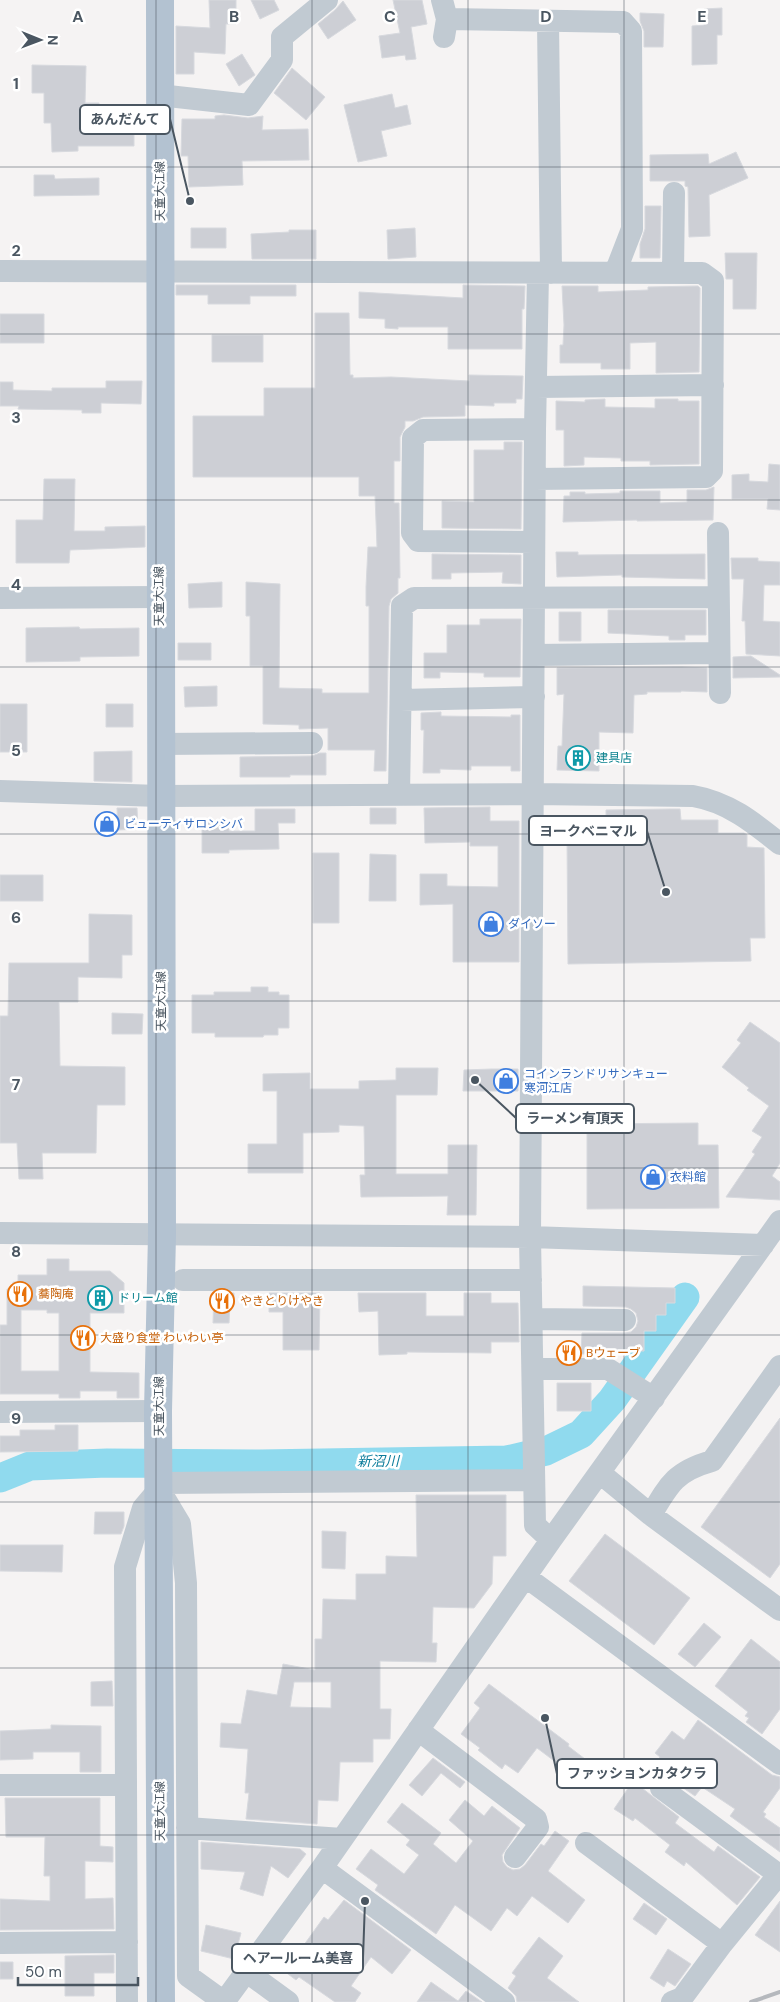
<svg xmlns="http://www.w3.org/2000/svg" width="780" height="2002" font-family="'DM Sans','Noto Sans JP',sans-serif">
  <rect width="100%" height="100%" fill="#f5f3f3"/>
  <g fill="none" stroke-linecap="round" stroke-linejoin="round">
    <path stroke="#90daee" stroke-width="29" d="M0,1478L30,1466L107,1463L260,1464L507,1460L546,1451L581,1434L612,1400L685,1297"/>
  </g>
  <path fill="#cdcfd5" stroke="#d7d9de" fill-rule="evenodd" d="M209,0H236V24H226L225,54L194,52V74H176V26L210,28Z
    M251,0H274L279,10L260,19Z
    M393,0H422L427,24L411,27L416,59L406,60L405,55L382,58L379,36L400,33Z
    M343,1L356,20L328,39L318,24L335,10Z
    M722,8V35H717V64L692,65V26L704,25V9Z
    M640,13L664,14L663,47H644V31L640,21Z
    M242,54L255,75L239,86L226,64Z
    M32,65L86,66L85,103H99V125H134V146H78V151L52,152L51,123H44V93H32Z
    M292,68L325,97L306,120L274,93Z
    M392,94L395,108L407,105L411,124L381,131L387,156L358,162L344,105Z
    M224,115L248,118L263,116L262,130L308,129L309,160L242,161L243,185L189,187L188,156H181L182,119H215V116Z
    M736,152L748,178L709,195L710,236L689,237L688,187L685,186V181H650V155L708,154L709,164Z
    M34,175H54L55,179L99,178V195L34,196Z
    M645,206H661L660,258H640V244L645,229Z
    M191,228H226V248H191Z
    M415,228L416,257L388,259L387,230Z
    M289,230H316V259H252L251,234L289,232Z
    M725,253H757L756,309H733V279H726Z
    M176,285H296V296H250V304H208V295H176Z
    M463,285L525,286L524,309H522V349H448V327H398V329L385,328V319L359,318V292L463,298Z
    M562,286H598V292L648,290V287L698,286L700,288L699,372L656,373V342L630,343V369H601V363H560V345H563L564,325Z
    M315,313H349L350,375H353V378L391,377L469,381V375L523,376L522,399H516V403H494V406L465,405V416L423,417L413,421H405V427L400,437V461H394V503H399L400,578H398V593L391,599L389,606L386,771H374L375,750H328V728L299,729V725L263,724V666H250V616H246V582L280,584L279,688L322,689V693H369V606H366V587L368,547H377L375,496H359V477H193V416H264V388H315Z
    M0,314H44V343H0Z
    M212,335H263V362H212Z
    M106,381H142L141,404L101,403V413H82V410L18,409L19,406H0V382H13V390L52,391V388H106Z
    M605,399V407L655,408V399H678V401H699V464L650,465V461H621V458L584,457V465L564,466V430H556V401L585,402V400Z
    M504,442H522L521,529L442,528V501L474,502V450H504Z
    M769,464L780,465V510L767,509L768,499H732V475L749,474V481L768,482Z
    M44,479H75L74,531H105V527L145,526V547L70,550L69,563H16V520H43Z
    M714,487L713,520L637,521V520L563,522L564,496H570V492H585V494L620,493V491H660V503L687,502V490H706Z
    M556,552H578V555L705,554V579L622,577V575L557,577Z
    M432,554L521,555V584L502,583L503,572L451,573V579H432Z
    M731,558H758V561L780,562V585H764L763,621L780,622V656L746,654L745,621H742L744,579H732Z
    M222,582V607L189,608L188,584Z
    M608,610H706V635H685V640H669V636L608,633Z
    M559,612H581V641H559Z
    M480,619H521L520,677H484V673L440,672V678H424V653H447V625H480Z
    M79,627L80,629L139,628V656L80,657V661L26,662V628Z
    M178,643H211V660H178Z
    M751,656L780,675V677L733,678V657Z
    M681,667L707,668V692L681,691V692H647V694L634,695L633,733L599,732V771L557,770L558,746H562L564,694L557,695V668Z
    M217,686V706L185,707L184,687Z
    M0,704H27V752H0Z
    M106,704H133V727H106Z
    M441,712V716L511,717V715H520V771H511V766H471V770L440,769V773H423L424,730H421V713Z
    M132,751V782L94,781V752Z
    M320,753H326V775H290V777H240V757L312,756Z
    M490,807V821H519V962H453V904L420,905V874H447V886L498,887V846H470V842L425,843L424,808Z
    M117,808H137L138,829L118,830Z
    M370,808H396V824H370Z
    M255,809H295V823H278L279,849L229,850V853H202V822H229V831H255Z
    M671,809H680L681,820H718V833H744L747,835V847L764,848L765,938H750L751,961L568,964L567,835H606V810Z
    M313,853H339V923H313Z
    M370,854L396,855V901H369Z
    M0,875H43V901H0Z
    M89,914L132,915V955H122V978L78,977V1002H59L60,1066L125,1067V1105H97L96,1153H42L43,1179H19L17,1143H0V1016H8L9,963H89Z
    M251,987H268V992H279V995H289V1028H278V1035H264L263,1037H215V1033H192V995H214V992H251Z
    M112,1013L143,1014L142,1034H112Z
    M750,1022L780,1043V1163L772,1176L780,1182V1200L726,1197L755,1154L752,1152L762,1137L752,1131L769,1106L747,1090L749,1088L722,1067L741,1043L737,1040Z
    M396,1068H438L437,1095H396V1174H448V1145H477L476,1215H447L448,1196L361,1197L360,1175H365L364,1126L339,1125V1132L303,1133V1173H248V1144H277V1091H263V1074L310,1073V1089H359V1081L396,1080Z
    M492,1069H518V1091H463L464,1070Z
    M698,1123V1145H718L719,1208L587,1209V1124Z
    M47,1259H69V1271H110L124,1283V1313H90V1372L139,1373V1398H117V1391H80V1398H59V1394H0V1325H7V1289H13V1282H18V1275H47ZM21,1310H47V1313H59V1371H21Z
    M583,1286L675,1288V1303H666V1315H656V1331H644V1351H598V1354H581L582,1333H625L631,1332L636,1327L638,1321L636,1313L631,1309L626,1307L583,1306Z
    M214,1293H234V1303H230L229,1323H213Z
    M269,1293H320L319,1350H283V1312H269Z
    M358,1293H426V1316H464V1293H491V1303H518L519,1342H491V1353L407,1352V1354L379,1355L378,1311L359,1312Z
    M557,1383H591V1411H557Z
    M780,1418V1564L770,1578L701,1527Z
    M55,1425H78V1451L0,1452V1436H20V1430H55Z
    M416,1495H506V1556H493L492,1584L474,1608L433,1607L432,1643H437L436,1662L380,1661V1709H391L390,1739H373V1762H340L338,1801L318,1800L317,1824L246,1819L249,1793H245L248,1749L220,1747L221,1723L241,1724L247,1690L277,1695L283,1664L315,1670V1639H322L323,1599L356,1600V1574H386V1556L417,1557ZM294,1682H331V1708L290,1707Z
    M95,1512H124V1526L121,1534H94Z
    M322,1531L346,1532L345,1569L322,1568Z
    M605,1534L690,1598L654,1645L569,1581Z
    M0,1545H63L62,1572L0,1571Z
    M704,1623L721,1637L695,1667L678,1654Z
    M751,1639L780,1662V1709L762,1734L746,1722L749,1718L745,1716L748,1712L715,1686Z
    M112,1681L113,1706H91V1682Z
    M489,1684L569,1744L568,1746L602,1772L590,1788L537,1748L518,1773L505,1764L502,1769L478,1750L480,1748L461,1734L480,1708L474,1703Z
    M698,1720L772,1775L780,1777V1788L763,1812L766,1814L764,1817L780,1828V1852L730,1816L735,1809L702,1787L695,1796L676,1783L678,1780L656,1763L660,1757L655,1753L672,1731L684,1740Z
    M51,1725L101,1726V1772H80V1752H33V1759L0,1760V1731L51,1729Z
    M433,1758L465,1782L460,1788L441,1773L422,1796L409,1785Z
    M633,1781L679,1817L675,1823L714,1852L718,1846L760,1877L737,1905L686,1862L684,1866L665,1852L670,1845L635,1818L633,1821L614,1809Z
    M5,1798H100V1846L113,1847V1862L85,1861V1899L113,1898L114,1929L0,1930V1899L50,1901V1876H44L45,1837H6Z
    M465,1800L484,1816L492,1806L520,1828L502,1855L503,1862L507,1867L513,1870L520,1869L525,1865L541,1844L544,1846L555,1831L569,1841L548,1871L585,1900L568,1923L532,1896L517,1916L507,1908L491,1931L455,1905L436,1934L375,1890L378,1885L356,1869L371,1849L404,1874L419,1855L406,1845L410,1840L387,1822L402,1803L441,1833L433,1844L456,1863L473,1841L449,1820Z
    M201,1842L300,1849L306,1854L288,1878L271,1866L263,1896L240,1889L245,1872L201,1869Z
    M344,1900L411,1950L392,1974L371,1957L351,1986L361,1993L355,2002H335L299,1977L296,1980L280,1968L297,1946L301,1949L324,1917L328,1920Z
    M780,1901V1952L755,1935Z
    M644,1903L667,1919L656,1935L633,1919Z
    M206,1925L241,1933L234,1959L201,1951Z
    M539,1937L563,1956L547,1978L579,2002H517L516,1996L508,1988L516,1976L512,1973Z
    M668,1949L691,1964L675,1986L667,1981L664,1987L650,1978Z
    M114,1955V1973H94V1996H65V1956Z
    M0,1962H13V1979H0Z
    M431,1982L458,2001L466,1991L482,2002H417Z"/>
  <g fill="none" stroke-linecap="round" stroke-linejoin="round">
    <path stroke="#c1cad2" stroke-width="22" d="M442,0L447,19L444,37
      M447,19L623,22L631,31L632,229L615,273
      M548,21L551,273
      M159,95L249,105L282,60V37L327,0
      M0,271L702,273L713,281L712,471L706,477L535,479
      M538,273L535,429L530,1237L535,1525L551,1540
      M673,273L674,193
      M536,387L713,385
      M718,533L720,693
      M534,542L418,541L412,533L413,438L423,430L535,429
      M0,598L159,597
      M534,655L719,653
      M401,700L534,697
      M160,744L312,743
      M0,791L160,796L534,794L693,796C728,802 753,822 780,844
      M399,795L402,606L414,598L718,597
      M0,1233L530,1237L763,1245
      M183,1280H531
      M532,1319L625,1320
      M780,1366L712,1461C676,1471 669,1484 651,1515L780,1610
      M533,1369H608L654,1398
      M0,1412L158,1411
      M600,1473L651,1515
      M159,1483L534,1480
      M526,1577L780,1764
      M418,1730L536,1819L538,1827L515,1857
      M0,1785H125
      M661,1788L779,1875
      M187,1828L342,1839
      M586,1843L722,1944
      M322,1868L504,2002
      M0,1943L127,1942
      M247,1972L288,2002
      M127,2002L125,1567L143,1508L159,1489L180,1524L186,1583L188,1976L224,2002
      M224,2002L322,1868L551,1540L780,1221
      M672,2002L682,1998L722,1944L780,1873"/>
    <path stroke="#b3c2d1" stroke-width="28" d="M160,0L162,1235L158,1411L161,2002"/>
    <path stroke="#b5b8bd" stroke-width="4" d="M751,2002L780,1992"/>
  </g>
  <path fill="none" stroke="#4a5661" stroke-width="1" stroke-opacity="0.55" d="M156,0V2002M312,0V2002M468,0V2002M624,0V2002M0,167H780M0,334H780M0,500H780M0,667H780M0,834H780M0,1001H780M0,1168H780M0,1335H780M0,1502H780M0,1668H780M0,1835H780"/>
  <defs>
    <symbol id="building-ring" viewBox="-11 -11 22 22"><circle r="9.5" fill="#fff" stroke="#0f9aa8" stroke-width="1.5"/><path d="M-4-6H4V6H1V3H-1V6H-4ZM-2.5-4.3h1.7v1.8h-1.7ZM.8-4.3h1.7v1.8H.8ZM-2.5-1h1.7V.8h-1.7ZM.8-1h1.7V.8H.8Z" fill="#0f9aa8"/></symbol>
    <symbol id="shop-ring" viewBox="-11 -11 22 22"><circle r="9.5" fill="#fff" stroke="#3f7fe0" stroke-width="1.5"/><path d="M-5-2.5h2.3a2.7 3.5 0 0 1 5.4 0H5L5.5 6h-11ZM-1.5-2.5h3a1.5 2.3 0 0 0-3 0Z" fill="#3f7fe0"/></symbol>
    <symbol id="restaurant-ring" viewBox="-11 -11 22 22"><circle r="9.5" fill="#fff" stroke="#e8710a" stroke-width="1.5"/><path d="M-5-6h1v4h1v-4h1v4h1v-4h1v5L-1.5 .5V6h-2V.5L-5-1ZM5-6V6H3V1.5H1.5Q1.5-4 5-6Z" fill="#e8710a"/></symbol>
  </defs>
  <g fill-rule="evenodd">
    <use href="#building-ring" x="564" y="744" width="28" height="28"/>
    <use href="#shop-ring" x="93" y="810" width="28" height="28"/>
    <use href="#shop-ring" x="477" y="910" width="28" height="28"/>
    <use href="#shop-ring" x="492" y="1067" width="28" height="28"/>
    <use href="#shop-ring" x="639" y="1163" width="28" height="28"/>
    <use href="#restaurant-ring" x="6" y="1280" width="28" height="28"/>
    <use href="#building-ring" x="86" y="1284" width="28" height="28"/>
    <use href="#restaurant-ring" x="208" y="1287" width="28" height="28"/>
    <use href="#restaurant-ring" x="69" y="1324" width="28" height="28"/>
    <use href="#restaurant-ring" x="555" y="1339" width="28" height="28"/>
  </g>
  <g text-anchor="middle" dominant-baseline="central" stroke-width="5" stroke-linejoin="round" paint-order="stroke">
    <g font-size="12" fill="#4a5661" stroke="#fff">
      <text transform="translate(160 191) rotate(-90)">天童大江線</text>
      <text transform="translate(159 596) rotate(-90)">天童大江線</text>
      <text transform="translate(161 1001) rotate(-90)">天童大江線</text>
      <text transform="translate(159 1406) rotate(-90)">天童大江線</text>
      <text transform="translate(160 1811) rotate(-90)">天童大江線</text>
    </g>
    <g font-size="12" fill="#0d838f" stroke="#fff" text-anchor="start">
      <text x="596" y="758">建具店</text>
      <text x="118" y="1298">ドリーム館</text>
    </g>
    <g font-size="12" fill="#366cbe" stroke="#fff" text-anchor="start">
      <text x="124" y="824">ビューティサロンシバ</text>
      <text x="508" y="924">ダイソー</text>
      <text x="524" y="1074">コインランドリサンキュー<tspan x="524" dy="14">寒河江店</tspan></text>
      <text x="670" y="1177">衣料館</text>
    </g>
    <g font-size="12" fill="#c56008" stroke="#fff" text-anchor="start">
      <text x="38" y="1294">蕎陶庵</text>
      <text x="240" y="1301">やきとりけやき</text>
      <text x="100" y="1338">大盛り食堂 わいわい亭</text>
      <text x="586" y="1353">Bウェーブ</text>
    </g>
    <g font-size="14" font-style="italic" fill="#0c7c9b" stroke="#fff">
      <text x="378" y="1461">新沼川</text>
    </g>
  </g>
  <g font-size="16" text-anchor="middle" font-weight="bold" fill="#4a5661" stroke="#fff" stroke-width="5" stroke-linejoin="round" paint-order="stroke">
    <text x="78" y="22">A</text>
    <text x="234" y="22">B</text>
    <text x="390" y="22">C</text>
    <text x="546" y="22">D</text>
    <text x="702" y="22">E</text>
    <text x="16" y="89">1</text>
    <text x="16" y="256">2</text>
    <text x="16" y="423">3</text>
    <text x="16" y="590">4</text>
    <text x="16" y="756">5</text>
    <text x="16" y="923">6</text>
    <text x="16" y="1090">7</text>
    <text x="16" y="1257">8</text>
    <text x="16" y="1424">9</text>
  </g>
  <path fill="none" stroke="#4a5661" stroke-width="2" d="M190 201L170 119M666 892L647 831M475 1080L516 1118M545 1718L557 1774M365 1901L363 1958"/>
  <g fill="#4a5661" stroke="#fff" stroke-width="2">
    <circle cx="190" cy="201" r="5"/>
    <circle cx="666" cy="892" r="5"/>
    <circle cx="475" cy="1080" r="5"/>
    <circle cx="545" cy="1718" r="5"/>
    <circle cx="365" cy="1901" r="5"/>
  </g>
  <g fill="#fff" stroke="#4a5661" stroke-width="2">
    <rect x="80" y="105" width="90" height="29" rx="5"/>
    <rect x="529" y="816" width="118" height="29" rx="5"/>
    <rect x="516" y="1104" width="118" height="29" rx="5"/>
    <rect x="557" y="1759" width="160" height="29" rx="5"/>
    <rect x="232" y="1944" width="131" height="29" rx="5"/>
  </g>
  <g font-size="14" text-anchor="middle" font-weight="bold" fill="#4a5661">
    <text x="125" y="124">あんだんて</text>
    <text x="588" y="836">ヨークベニマル</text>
    <text x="575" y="1123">ラーメン有頂天</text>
    <text x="637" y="1778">ファッションカタクラ</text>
    <text x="298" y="1963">ヘアールーム美喜</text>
  </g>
  <g transform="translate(40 40) rotate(91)" stroke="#ffffff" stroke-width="4" paint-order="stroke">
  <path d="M0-4L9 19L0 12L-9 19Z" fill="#4a5661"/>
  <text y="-8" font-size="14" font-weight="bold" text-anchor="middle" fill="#4a5661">N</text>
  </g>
  <path d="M18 1977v8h120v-8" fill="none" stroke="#4a5661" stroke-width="2.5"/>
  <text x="25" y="1977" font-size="15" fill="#4a5661" stroke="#ffffff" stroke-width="4" paint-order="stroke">50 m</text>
</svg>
